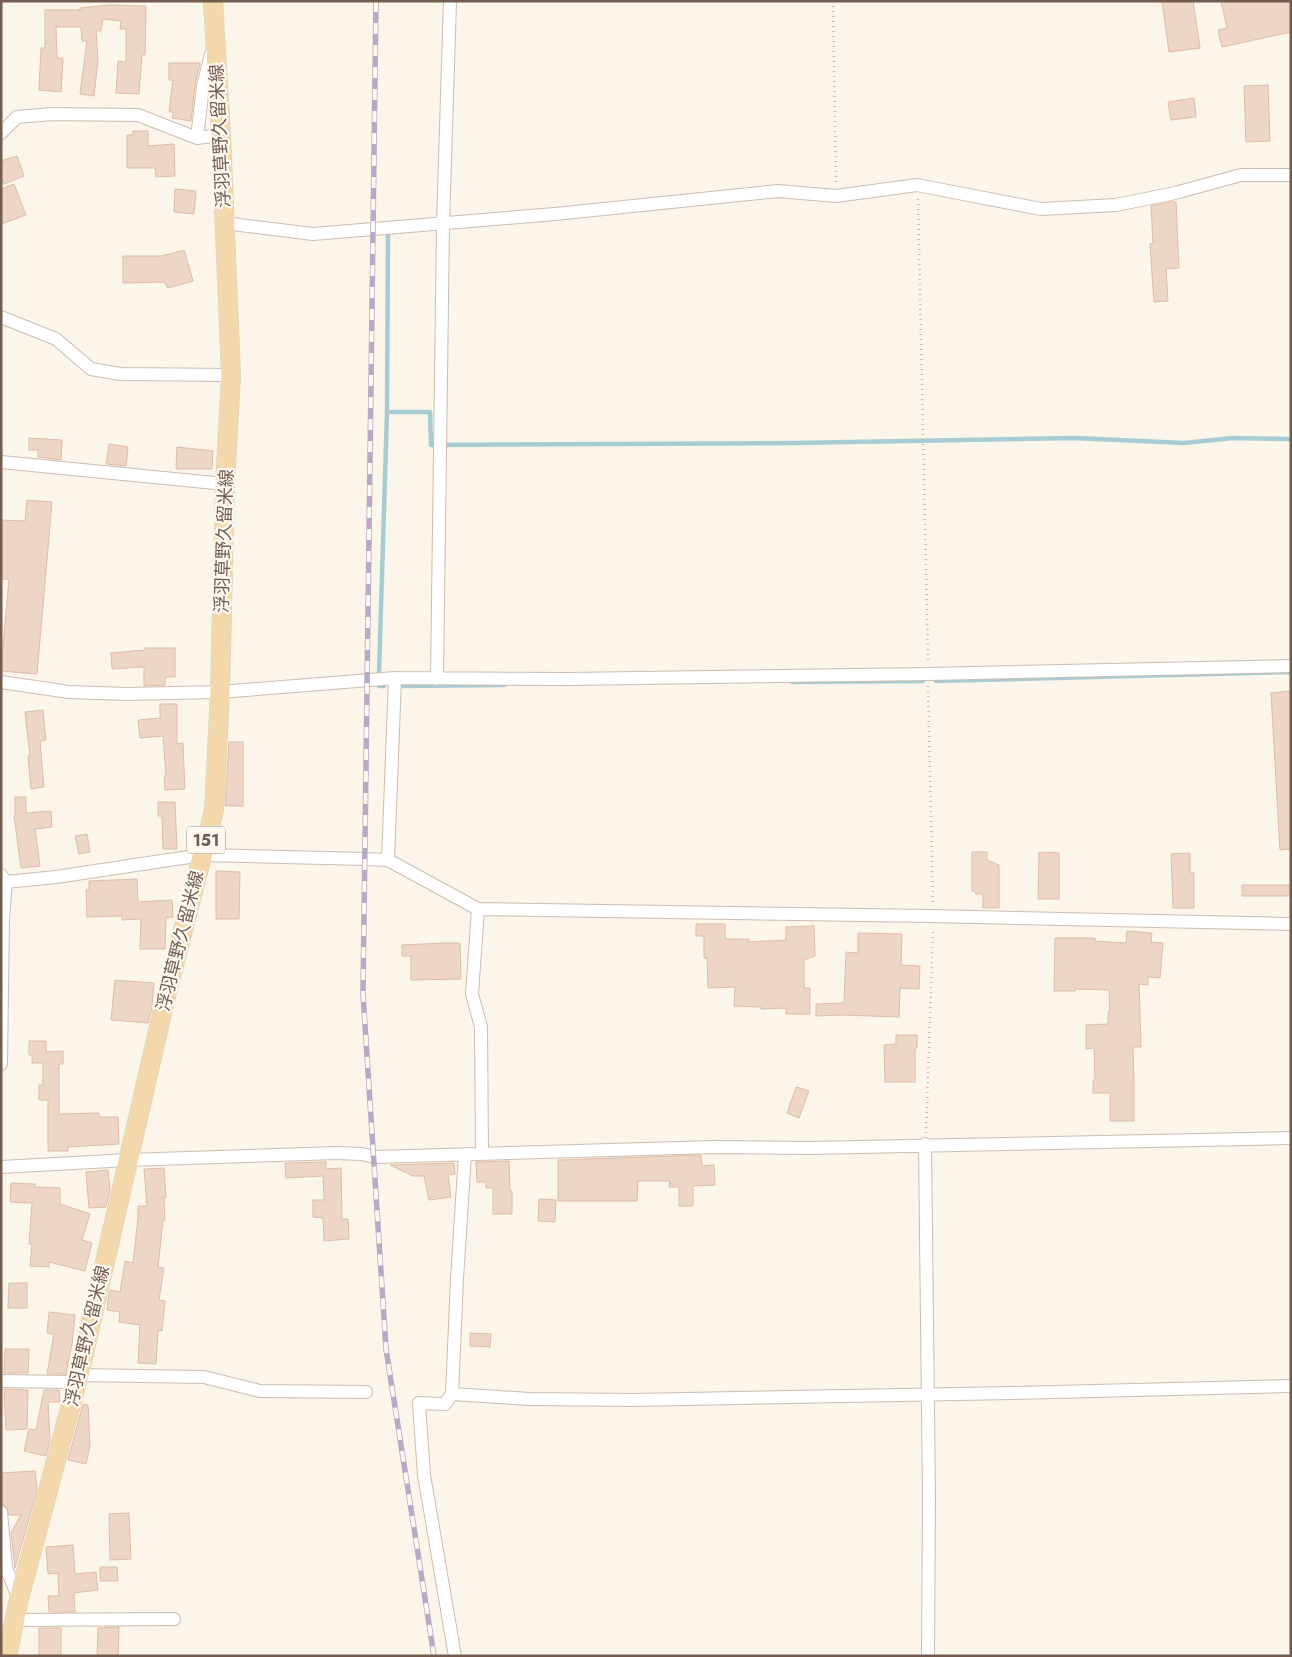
<svg xmlns="http://www.w3.org/2000/svg" width="1292" height="1657" font-family="Jost,'Noto Sans JP',sans-serif">
  <rect width="100%" height="100%" fill="#fbf5ea"/>
  <g fill="none" stroke-linecap="round" stroke-linejoin="round">
    <path stroke="#a8ccd3" stroke-width="4.5" d="M387,412H430L431,445L795,443L1074,438L1184,443L1233,438L1291,439
      M379,673L387,412L388,230
      M936,681L1291,672
      M792,682L923,681
      M379,684V686H384
      M400,686L504,685"/>
  </g>
  <path fill="#edd6c5" stroke="#debda7" d="M1162,1H1193L1200,48L1169,52Z
    M1221,1H1291V32L1222,47L1218,30L1227,28Z
    M109,5L146,6L145,55H142L139,94L116,93L118,61L126,62V29H120L121,21L103,19L101,31H96L98,60L94,96L80,94L87,41H82L81,27H56L57,58H63L61,92L39,90L41,48H45V10H80V8Z
    M169,63H200L195,85L191,121L172,118L173,112H169L173,80H169Z
    M1268,85L1270,141L1246,142L1244,86Z
    M1194,98L1196,117L1171,120L1168,102Z
    M133,131H148V146L174,144L175,176L156,177L155,168H127V135H133Z
    M17,156L24,176L4,184L1,176V161Z
    M14,184L26,215L1,224V189Z
    M175,189L196,191L194,214L174,212Z
    M1171,202H1176L1179,268L1166,269L1168,301L1154,302L1150,244L1153,243L1151,206Z
    M184,250L193,281L168,288L164,282L123,283V256H162Z
    M29,438L62,440L61,460L38,457V450H29Z
    M109,444L128,447L126,466L106,464Z
    M177,447L213,451L212,469H176Z
    M27,500L52,502L37,674L1,671V648H3L9,579H1V520L25,521Z
    M145,648H175V677H165V685L144,686V667L112,669L111,653L145,650Z
    M1291,691V849L1280,850L1271,693Z
    M160,704H177V744L183,743L185,789L165,790L164,777H166L163,736L140,738L138,720L160,718Z
    M43,710L46,740L40,741L44,787L31,789L28,756H30L25,712Z
    M229,742H243V806H225Z
    M15,797H26V813L51,811L52,827L35,829L40,866L21,868L14,816H15Z
    M158,802H175L177,849H163L162,816H158Z
    M87,834L90,852L79,854L75,836Z
    M972,852H987V860L999,865V908H983V894H976L975,891H972Z
    M1039,852L1059,853V899H1038Z
    M1190,853V873H1194V908H1173L1171,854Z
    M216,871L240,872L239,919H216Z
    M137,879L138,902L172,900L173,917L166,918L165,949H140L141,919L122,920V916L87,917L86,890H89V881Z
    M1242,885H1291V896H1242Z
    M696,924H725V939H749V942L786,940V927L814,926L815,956L804,960V988H810V1014H786V1008L761,1009V1007L734,1006L735,987L708,988L707,958H704V936H696Z
    M1127,931L1152,933L1151,942L1163,943L1160,978L1148,977V985L1139,984L1141,1047H1133L1134,1081V1121H1110V1093H1093V1080H1095L1094,1048L1086,1049V1025L1108,1024V1012L1110,1011L1109,990L1075,989V991H1054L1055,938H1095V941L1126,943Z
    M858,933L902,934L901,965L920,966L919,989L900,988L899,1017L843,1015L816,1016V1004L844,1003L846,952L858,953Z
    M443,943H460L461,979L411,980V956H402V945Z
    M115,980L154,983L152,1008L148,1023L111,1020Z
    M896,1035H917V1048H915V1082H885L884,1045L896,1044Z
    M29,1041H46V1052L63,1051V1064H59V1114L99,1113V1117H118L119,1144L68,1147V1151H48V1100H39V1085H43V1063H32V1055H29Z
    M796,1087L809,1091L799,1118L787,1113Z
    M701,1155L702,1166L714,1165L715,1185L693,1186V1206H679V1187H669L670,1181H638L637,1201H558V1160Z
    M509,1161L510,1191H512V1214H493V1188H486V1182H477L476,1162Z
    M326,1162V1169L341,1168L342,1219H348L349,1239L324,1241L323,1218L313,1217V1200H324L323,1176L286,1178L285,1163Z
    M454,1163L455,1174L448,1175L451,1197L429,1200L424,1176H413L390,1165Z
    M164,1168L166,1198H164L165,1220H163L158,1267L164,1268L159,1300L165,1301L162,1331L158,1330L156,1364L138,1363L140,1325L119,1322L120,1312L107,1310L108,1300L110,1290L120,1292L125,1261L133,1263L138,1218V1206H147L144,1169Z
    M108,1170L110,1189L106,1207L89,1208L86,1172Z
    M11,1183L35,1184V1187L60,1188V1204L90,1214L82,1240L92,1243L85,1271L49,1262V1267L30,1266L32,1244H29L32,1203L10,1202Z
    M539,1199L556,1200L555,1222L538,1221Z
    M9,1283H27V1308H8Z
    M49,1312L75,1315L72,1344L66,1374H47L54,1334L47,1333Z
    M470,1333L491,1334L490,1347L470,1346Z
    M5,1349H29L28,1373H4Z
    M4,1389L28,1390L27,1429L6,1430Z
    M44,1390H59L60,1402H48L50,1439L46,1456L24,1451L29,1429L36,1430Z
    M83,1404L88,1405L90,1446L86,1464L68,1460Z
    M35,1471L37,1490L15,1568L11,1533L21,1515H9L7,1507L1,1504V1473Z
    M129,1513L131,1559L110,1560L109,1514Z
    M73,1545L75,1574L96,1572L98,1590L74,1593L75,1612H49L48,1596H59L58,1573L48,1574L46,1547Z
    M100,1567H117L118,1581H100Z
    M119,1627L118,1656H97L98,1628Z
    M39,1628H61V1656H39Z"/>
  <g fill="none" stroke-linecap="round" stroke-linejoin="round">
    <defs>
      <path id="street" d="M1,133L17,117L52,114L138,115L197,138L221,135
        M197,138L203,86L211,54
        M224,223L313,234L555,214L778,191L836,196L917,185L1041,209L1116,205L1175,193L1241,175H1291
        M1,317L56,339L91,369L121,374L231,375
        M1,462L225,484
        M437,679L443,224L450,1
        M1,682L69,692L127,694L220,692L395,678L568,679L928,674L1291,666
        M388,860L395,678
        M1,875L6,882L3,919L1,1064
        M6,882L56,877L202,855L365,859L388,860L478,909L931,916L1291,924
        M478,909L472,994L481,1027L482,1154
        M925,1144L929,1498L928,1656
        M1,1167L128,1160L337,1153L362,1154L374,1157L713,1147L810,1148L1291,1138
        M1,1381L68,1382L79,1375L204,1377L260,1391L366,1392
        M452,1394L529,1399L633,1400L1012,1393L1291,1386
        M1,1512L6,1568L19,1599
        M15,1620L174,1619
        M455,1656L424,1475L419,1403L445,1404L452,1394L457,1279L465,1154"/>
      <path id="primary" d="M7,1656L19,1599L79,1375L166,996L214,810L220,692L225,484L231,375L221,135L213,1"/>
    </defs>
    <use href="#street" stroke="#ccbdb1" stroke-width="14"/>
    <use href="#primary" stroke="#d8d2ce" stroke-width="20"/>
    <path stroke="#d2b9a8" stroke-width="2.5" stroke-dasharray="1 4" stroke-linecap="butt" d="M833,1L836,182
      M918,199L928,661
      M928,686L933,903
      M926,1133L933,929"/>
    <use href="#street" stroke="#fff" stroke-width="12"/>
    <use href="#primary" stroke="#f2d8aa" stroke-width="19"/>
    <defs>
      <path id="rail" d="M376,1L363,994L386,1349L434,1656"/>
    </defs>
    <use href="#rail" stroke="#b8a9c4" stroke-width="5.5"/>
    <use href="#rail" stroke="#fdf9f1" stroke-width="4" stroke-dasharray="11" stroke-linecap="butt"/>
  </g>
  <g text-anchor="middle" dominant-baseline="central" stroke-width="4.5" stroke-linejoin="round" paint-order="stroke">
    <rect fill="#fdf9f1" stroke="#9c8c80" stroke-width="1" x="187" y="826.5" width="38" height="27" rx="4"/>
    <g font-size="16" font-weight="bold" fill="#735d50">
      <text x="206" y="840">151</text>
    </g>
    <g font-size="18" fill="#735d50" stroke="#fdf9f1">
      <text transform="translate(220 136) rotate(-93)">浮羽草野久留米線</text>
      <text transform="translate(224 541) rotate(-88)">浮羽草野久留米線</text>
      <text transform="translate(180 941) rotate(-76)">浮羽草野久留米線</text>
      <text transform="translate(87 1336) rotate(-77)">浮羽草野久留米線</text>
    </g>
  </g>
  <rect width="1292" height="1657" fill="none" stroke="#735d50" stroke-width="5"/>
</svg>
